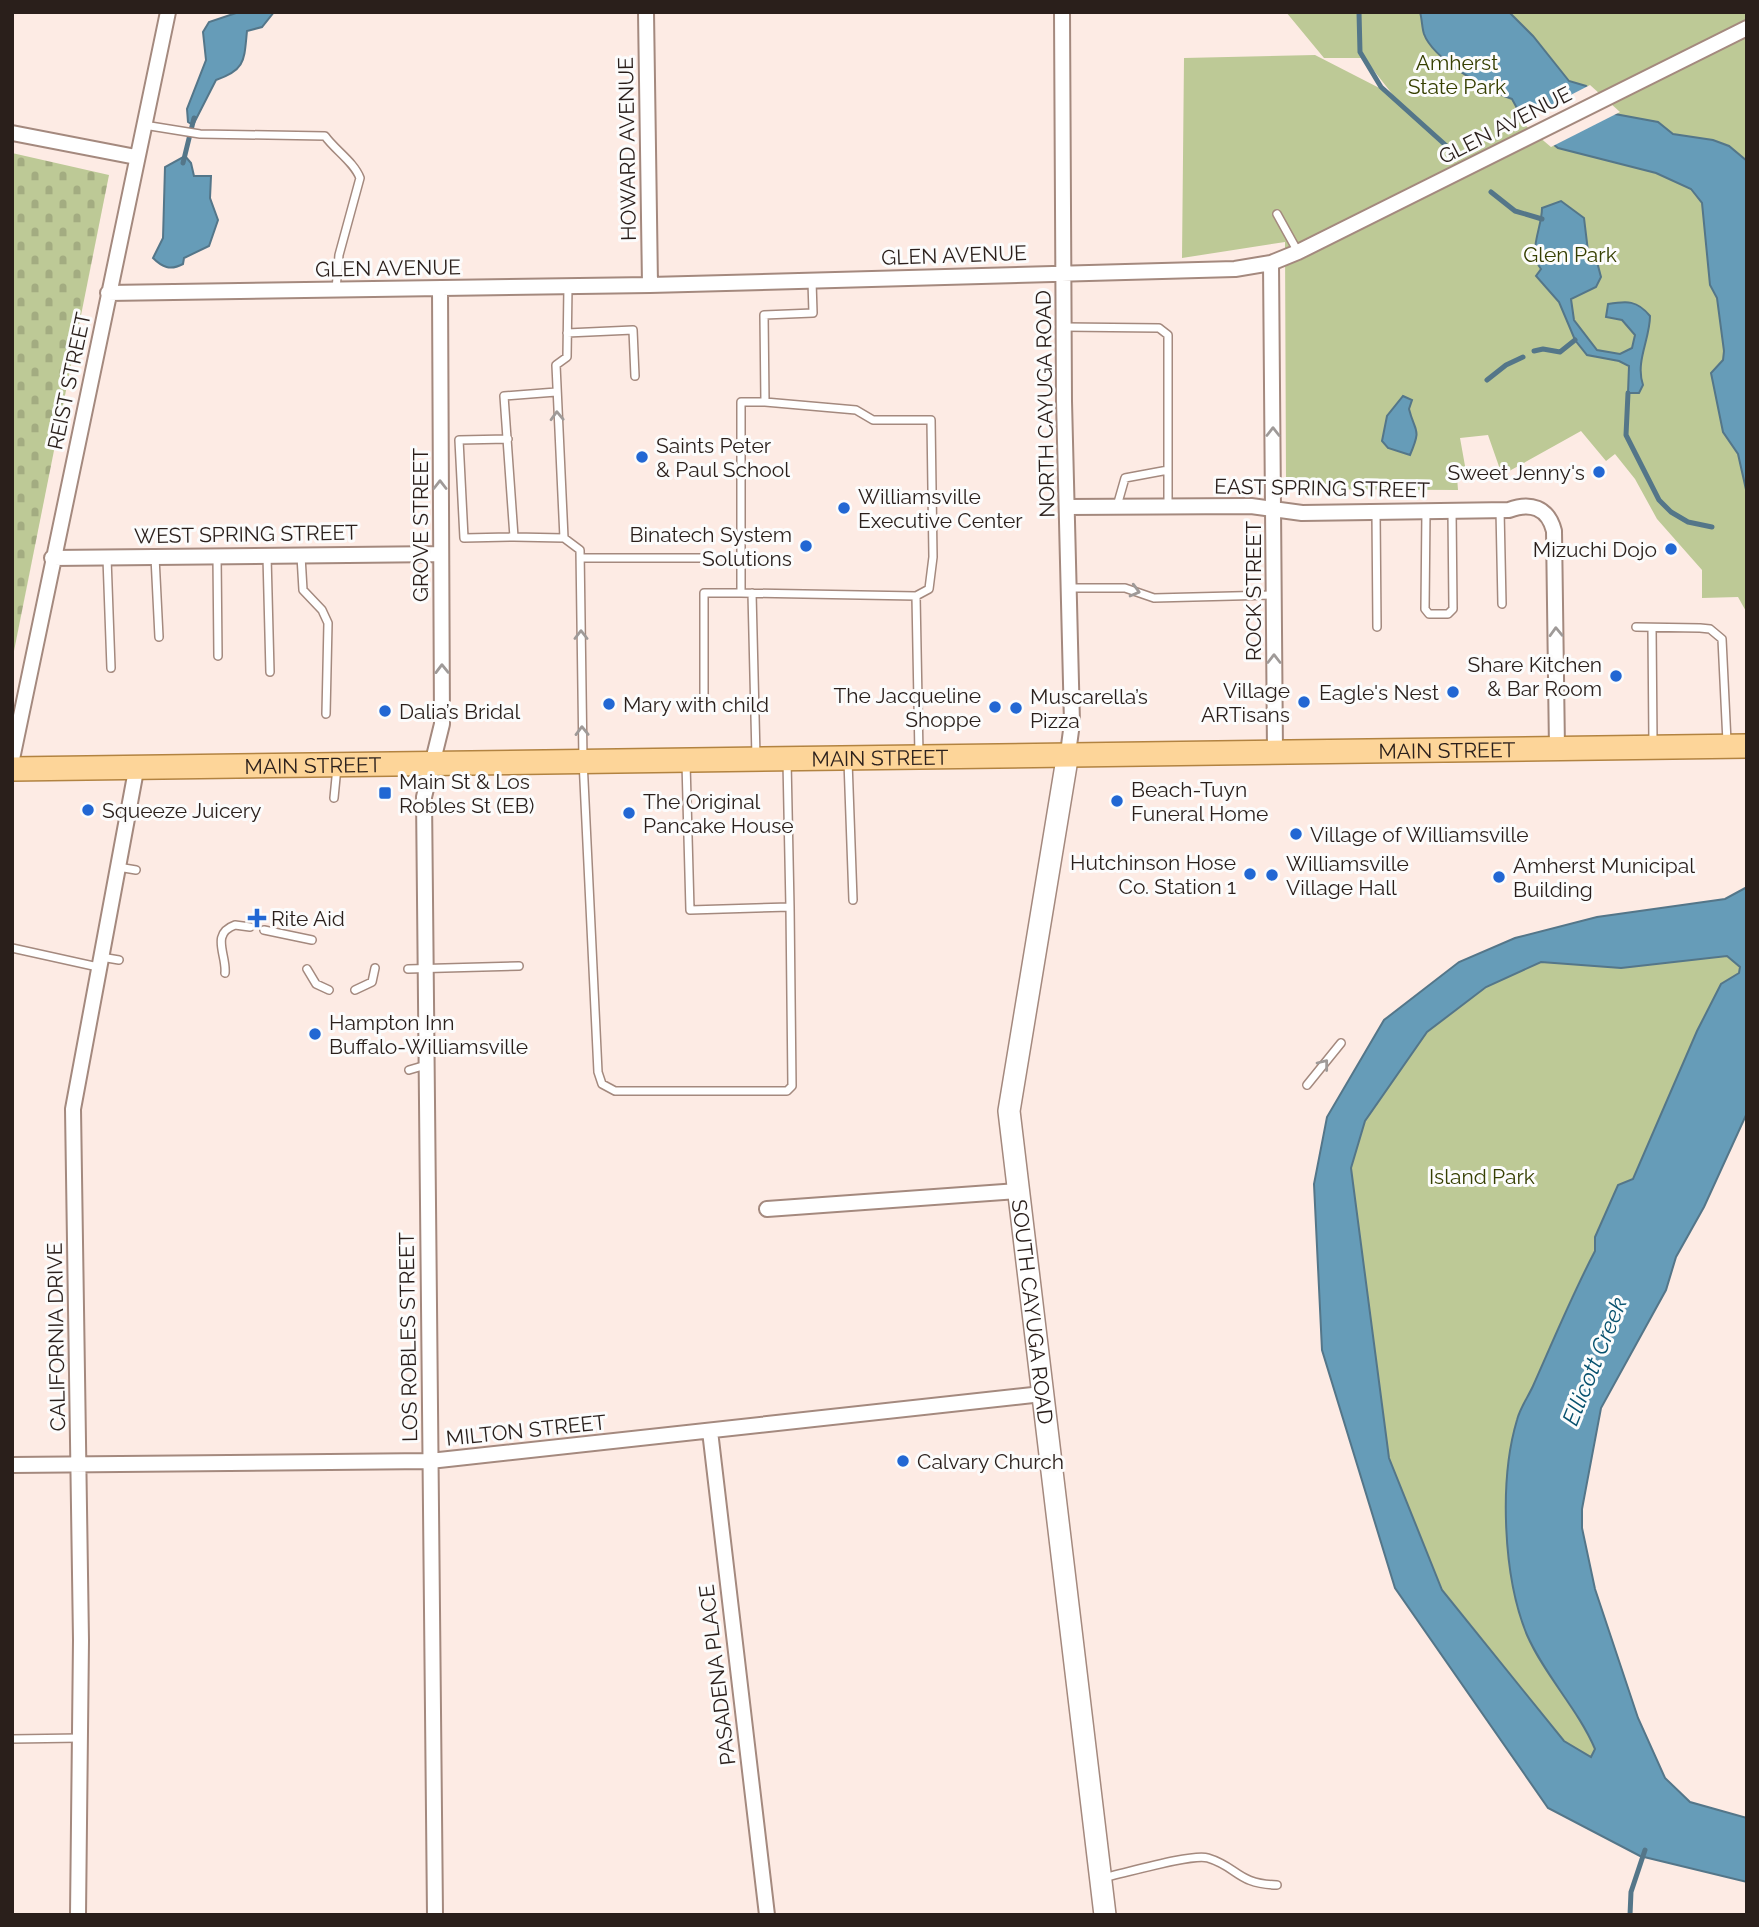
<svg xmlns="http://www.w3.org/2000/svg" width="1759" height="1927" font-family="Raleway,sans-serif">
  <defs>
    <pattern id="cemetery-stones" width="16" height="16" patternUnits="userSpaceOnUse" patternTransform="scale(1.75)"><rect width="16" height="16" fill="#bdc996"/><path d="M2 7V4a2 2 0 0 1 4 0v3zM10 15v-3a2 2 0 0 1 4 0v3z" fill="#a3ac81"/></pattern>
  </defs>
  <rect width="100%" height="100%" fill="#fdebe4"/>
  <path fill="#bdc996" d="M1286,12H1747V613L1738,597L1702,598V570L1657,519L1635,479L1615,454L1606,461L1581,431L1502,475L1488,435L1460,438L1467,477H1457L1458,490L1296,489L1286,481L1285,242L1182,258L1184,58L1315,55L1393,95L1364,58H1324Z
    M1727,956L1740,967L1739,973L1721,984L1697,1031L1633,1179L1618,1186L1595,1237V1250C1572,1294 1553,1340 1533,1386C1528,1397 1520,1408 1517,1420C1499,1480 1503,1577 1527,1635C1545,1676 1578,1709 1595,1750L1591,1757L1564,1741L1442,1589L1389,1458L1351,1168L1365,1121L1427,1032L1486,987L1540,962L1621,968Z"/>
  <path fill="url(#cemetery-stones)" d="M12,153L109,175L12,661Z"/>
  <path fill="#669cb8" stroke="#547689" stroke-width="2" fill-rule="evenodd" d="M239,12H274L262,27L247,31C244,60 246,70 216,80L193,125L188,122L187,109L206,60L203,32L209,22Z
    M1420,12H1509L1533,36L1569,81L1586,86L1615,114L1658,122L1673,134L1713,140L1729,146L1747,161V494L1738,454L1723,432L1711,373L1723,360L1724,351L1717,298L1710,285L1702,203L1691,189L1656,173L1558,148L1524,121L1512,99C1488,91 1433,59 1424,34C1422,28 1422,19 1420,12Z
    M185,156L191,163L194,176H211L210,198L218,220L209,246L184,258L183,264C170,271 162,267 153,258L163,238L165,167Z
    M1561,201L1584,218L1588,251L1597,262L1601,277L1596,287L1571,299L1574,320L1597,350L1620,354L1632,348L1635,335L1622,320L1606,317L1608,304C1627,301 1637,300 1650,316C1650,339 1635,362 1643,385L1639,393H1628L1629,366L1619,361L1587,355L1575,340L1559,302L1536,276L1541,269C1527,251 1542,229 1542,208Z
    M1403,396L1412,400L1409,409C1415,433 1422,427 1410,455L1388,448L1382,441L1387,416Z
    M1747,887V1113L1704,1207L1676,1257L1666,1290L1601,1408L1582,1509V1528L1595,1589L1638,1718L1665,1778L1690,1802L1747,1818V1882L1640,1856L1548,1808L1395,1588L1322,1350L1314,1184L1327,1117L1384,1020L1459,962L1515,938L1597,917L1725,899ZM1727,956L1740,967L1739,973L1721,984L1697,1031L1633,1179L1618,1185L1595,1237V1251C1572,1295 1553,1341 1533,1386C1528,1397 1520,1408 1517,1420C1499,1480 1503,1577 1527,1635C1545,1676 1578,1709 1595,1749L1591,1757L1564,1741L1442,1590L1389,1458L1351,1168L1365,1121L1427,1032L1486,987L1541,962L1621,968Z"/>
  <path fill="#fdebe4" d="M1590,85L1620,112L1551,147L1520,121Z"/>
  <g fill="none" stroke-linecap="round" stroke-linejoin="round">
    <path stroke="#547689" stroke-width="5" d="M1359,12L1360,52L1381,87L1451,150
      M183,163L194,118
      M1491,192L1515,211L1542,219
      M1534,351L1543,349L1560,352L1575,340
      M1487,380L1506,365L1523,357
      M1628,393L1626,435L1659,500L1671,512L1688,522L1712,527
      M1630,1915L1631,1892L1645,1850"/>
    <defs>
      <path id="lane" d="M144,125L200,134L325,136C335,150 354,162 360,178L339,255L336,289
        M1277,214L1298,252
        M568,286L567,357L556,365L564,538L580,550L583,760L598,1072L602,1084L615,1091H787L792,1086L790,907
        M1064,327L1159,328L1168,335V506
        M567,333L633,330L635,376
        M508,439L459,440L464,538L514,537L504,396L556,392
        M1117,506L1125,478L1168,470
        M1500,510L1502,604
        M1426,511L1425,609L1429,614H1448L1453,609L1452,511
        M1376,512L1377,627
        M514,537L564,538
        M217,556L218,656
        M267,556L270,672
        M301,556L303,590L322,610L328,623L326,714
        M155,557L159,637
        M107,558L111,668
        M581,558H711
        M1068,588H1125L1154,598L1274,595
        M741,593L916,596L929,589L933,557L931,420H873L856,410L765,402
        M752,593L756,757
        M916,596L919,755
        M1636,627L1700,628L1710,629L1722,639L1727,742
        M1652,628L1653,742
        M704,704V593H741V402H765L764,315L813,313L812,281
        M848,761L853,900
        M686,763L690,910L790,907L787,761
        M334,798L337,767
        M118,867L136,870
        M264,930L312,940
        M12,948L98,967
        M101,957L119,960
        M307,969L316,984L329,990
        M408,969L519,966
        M225,973C227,955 210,934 235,925L250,927
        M355,990L372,982L375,968
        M409,1070L426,1065
        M1307,1085L1341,1043
        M12,1739L80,1738
        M1102,1878C1123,1874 1192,1853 1208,1858C1238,1867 1237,1884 1277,1885"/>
      <path id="street" d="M646,12L650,285
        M1062,12L1064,401L1072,723L1068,753
        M12,133L136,157
        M1271,263L1275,752
        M108,293L650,285L1235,269L1271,263L1298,252L1747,28
        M1067,507L1251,506L1302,513L1509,510C1530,502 1548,507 1554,531L1557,749
        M52,558L441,554
        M12,759L168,12
        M767,1209L1018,1191
        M710,1431L767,1915
        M12,1465L430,1461L1042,1394
        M78,1915L81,1640L73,1109L137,765
        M435,1915L424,797L442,724L440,288"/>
      <g id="secondary">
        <path id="s1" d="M1068,753L1009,1111L1105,1915"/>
      </g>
      <g id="primary">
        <path id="s2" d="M12,769L1747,746"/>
      </g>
    </defs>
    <use href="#lane" stroke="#a4897e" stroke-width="10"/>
    <use href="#street" stroke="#a4897e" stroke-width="18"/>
    <use href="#secondary" stroke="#a4897e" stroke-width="24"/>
    <use href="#primary" stroke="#b28341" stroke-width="26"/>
    <use href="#lane" stroke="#fff" stroke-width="7"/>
    <use href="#street" stroke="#fff" stroke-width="14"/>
    <use href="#secondary" stroke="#fff" stroke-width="21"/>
    <use href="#primary" stroke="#fdd599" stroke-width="23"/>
  </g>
  <defs><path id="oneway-chevron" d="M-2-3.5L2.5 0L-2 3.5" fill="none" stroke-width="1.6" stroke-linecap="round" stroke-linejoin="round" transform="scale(1.75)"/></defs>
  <g stroke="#9f9a98">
    <use href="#oneway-chevron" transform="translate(557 416) rotate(-92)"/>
    <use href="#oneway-chevron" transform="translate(1273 432) rotate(-90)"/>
    <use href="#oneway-chevron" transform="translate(440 485) rotate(-90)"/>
    <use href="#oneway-chevron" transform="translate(1135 591) rotate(15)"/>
    <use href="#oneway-chevron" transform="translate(1556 632) rotate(-92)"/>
    <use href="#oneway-chevron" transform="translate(581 635) rotate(-90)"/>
    <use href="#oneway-chevron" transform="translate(1274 659) rotate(-90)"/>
    <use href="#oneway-chevron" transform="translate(442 669) rotate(-91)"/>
    <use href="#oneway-chevron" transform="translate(582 731) rotate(-91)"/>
    <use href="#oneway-chevron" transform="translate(1324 1064) rotate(-52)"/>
  </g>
  <g fill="#2267d3" stroke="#fcfcfc" stroke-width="2.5">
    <circle cx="642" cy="457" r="7"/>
    <circle cx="1599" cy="472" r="7"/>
    <circle cx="844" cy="508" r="7"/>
    <circle cx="806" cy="546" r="7"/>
    <circle cx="1671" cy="549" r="7"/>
    <circle cx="1616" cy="676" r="7"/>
    <circle cx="1453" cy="692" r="7"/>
    <circle cx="1304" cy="702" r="7"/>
    <circle cx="609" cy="704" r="7"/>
    <circle cx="995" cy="707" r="7"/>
    <circle cx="1016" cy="708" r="7"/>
    <circle cx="385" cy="711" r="7"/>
    <rect x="378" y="786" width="14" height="14" rx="3.5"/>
    <circle cx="1117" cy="801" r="7"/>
    <circle cx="88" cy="810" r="7"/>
    <circle cx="629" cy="813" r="7"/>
    <circle cx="1296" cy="834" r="7"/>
    <circle cx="1250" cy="874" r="7"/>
    <circle cx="1272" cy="875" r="7"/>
    <circle cx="1499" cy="877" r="7"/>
    <path d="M253.5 907.5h7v7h7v7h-7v7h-7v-7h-7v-7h7z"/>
    <circle cx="315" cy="1034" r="7"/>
    <circle cx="903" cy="1461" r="7"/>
  </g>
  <g text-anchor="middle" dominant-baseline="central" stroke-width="6" stroke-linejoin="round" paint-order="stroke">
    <g font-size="21" fill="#363f01" stroke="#fcfcfc">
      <text x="1457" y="62">Amherst<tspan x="1457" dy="24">State Park</tspan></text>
      <text x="1570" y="254">Glen Park</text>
      <text x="1482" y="1176">Island Park</text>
    </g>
    <g font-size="21" fill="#2a1f1b" stroke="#fcfcfc">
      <text transform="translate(1505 125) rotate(-27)">GLEN AVENUE</text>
      <text transform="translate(627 149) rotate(-91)">HOWARD AVENUE</text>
      <text transform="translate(954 255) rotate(-2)">GLEN AVENUE</text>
      <text transform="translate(388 268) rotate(-1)">GLEN AVENUE</text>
      <text transform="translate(69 381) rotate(-78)">REIST STREET</text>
      <text transform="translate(1045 404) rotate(-91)">NORTH CAYUGA ROAD</text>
      <text transform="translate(1322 488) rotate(1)">EAST SPRING STREET</text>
      <text transform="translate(420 525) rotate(-90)">GROVE STREET</text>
      <text transform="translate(246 534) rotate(-1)">WEST SPRING STREET</text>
      <text transform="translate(1253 591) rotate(-90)">ROCK STREET</text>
      <text stroke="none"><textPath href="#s2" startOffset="1435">MAIN STREET</textPath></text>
      <text stroke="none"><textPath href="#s2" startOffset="868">MAIN STREET</textPath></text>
      <text stroke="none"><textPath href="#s2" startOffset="301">MAIN STREET</textPath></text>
      <text stroke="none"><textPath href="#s1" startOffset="565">SOUTH CAYUGA ROAD</textPath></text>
      <text transform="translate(56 1337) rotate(-91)">CALIFORNIA DRIVE</text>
      <text transform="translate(408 1337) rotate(-91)">LOS ROBLES STREET</text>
      <text transform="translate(526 1430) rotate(-6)">MILTON STREET</text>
      <text transform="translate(717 1675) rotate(-97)">PASADENA PLACE</text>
    </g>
    <g font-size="21" fill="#2a1f1b" stroke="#fcfcfc" text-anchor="start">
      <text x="656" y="445">Saints Peter<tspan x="656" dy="24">&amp; Paul School</tspan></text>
      <text x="1585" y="472" text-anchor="end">Sweet Jenny's</text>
      <text x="858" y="496">Williamsville<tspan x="858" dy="24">Executive Center</tspan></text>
      <text x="792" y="534" text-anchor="end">Binatech System<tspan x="792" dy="24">Solutions</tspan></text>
      <text x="1657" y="549" text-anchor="end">Mizuchi Dojo</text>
      <text x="1602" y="664" text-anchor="end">Share Kitchen<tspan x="1602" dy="24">&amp; Bar Room</tspan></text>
      <text x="1290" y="690" text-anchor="end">Village<tspan x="1290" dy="24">ARTisans</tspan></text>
      <text x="1439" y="692" text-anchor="end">Eagle's Nest</text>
      <text x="981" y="695" text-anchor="end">The Jacqueline<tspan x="981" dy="24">Shoppe</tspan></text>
      <text x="1030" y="696">Muscarella’s<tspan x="1030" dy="24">Pizza</tspan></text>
      <text x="623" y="704">Mary with child</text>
      <text x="399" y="711">Dalia’s Bridal</text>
      <text x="399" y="781">Main St &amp; Los<tspan x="399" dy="24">Robles St (EB)</tspan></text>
      <text x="1131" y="789">Beach-Tuyn<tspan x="1131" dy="24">Funeral Home</tspan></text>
      <text x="643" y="801">The Original<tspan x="643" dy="24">Pancake House</tspan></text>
      <text x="102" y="810">Squeeze Juicery</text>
      <text x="1310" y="834">Village of Williamsville</text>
      <text x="1236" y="862" text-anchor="end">Hutchinson Hose<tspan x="1236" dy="24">Co. Station 1</tspan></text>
      <text x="1286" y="863">Williamsville<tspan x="1286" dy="24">Village Hall</tspan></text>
      <text x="1513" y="865">Amherst Municipal<tspan x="1513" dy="24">Building</tspan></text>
      <text x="271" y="918">Rite Aid</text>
      <text x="329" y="1022">Hampton Inn<tspan x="329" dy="24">Buffalo-Williamsville</tspan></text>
      <text x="917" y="1461">Calvary Church</text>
    </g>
    <g font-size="23" font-style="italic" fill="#07516e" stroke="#fcfcfc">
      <text transform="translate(1594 1361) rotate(-68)">Ellicott Creek</text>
    </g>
  </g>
  <rect width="1759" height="1927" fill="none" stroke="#2a1f1b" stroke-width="28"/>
</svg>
